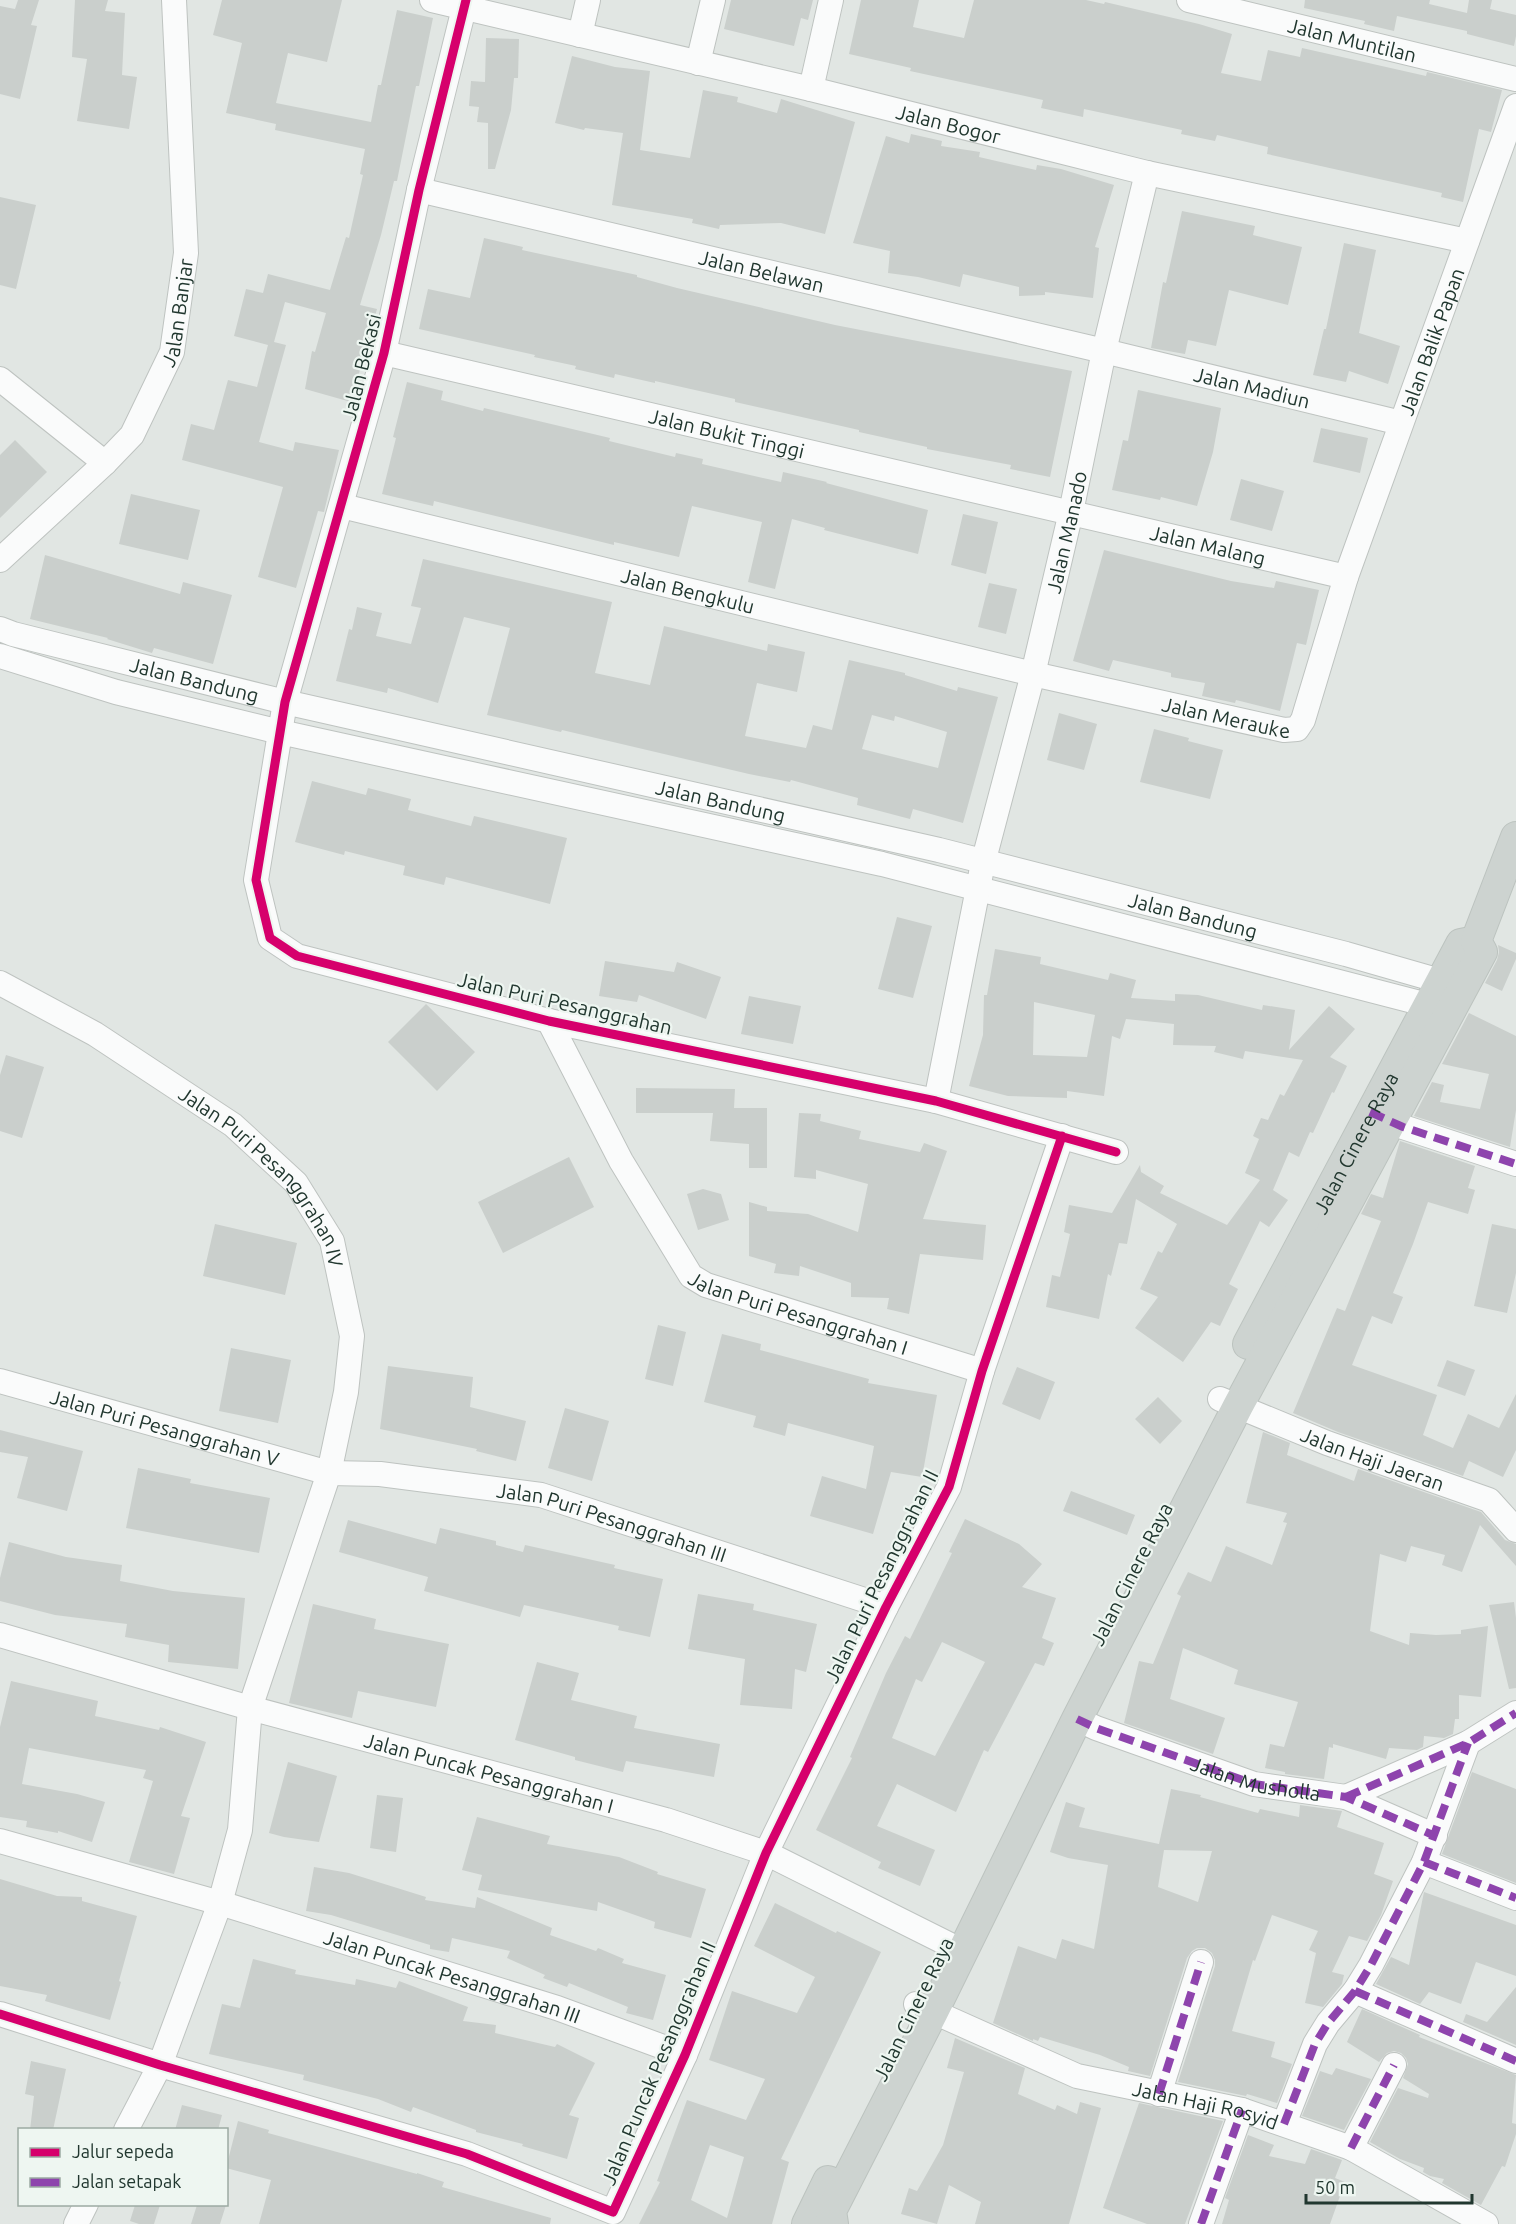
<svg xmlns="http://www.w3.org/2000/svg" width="1516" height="2224" font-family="Ubuntu,sans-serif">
  <rect width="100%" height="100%" fill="#e1e6e3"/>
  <path fill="#cacfcc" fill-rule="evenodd" d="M18,0H39L31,25L37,26L20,99L0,94V6L15,9Z
    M75,0H108L105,11L125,13L122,75L137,77L129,129L77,121L87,59L72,57Z
    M222,0H342L327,62L288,53L276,103L371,122L378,85H381L397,10L433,18L419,86H416L397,181H394L381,235L360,305L377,309L351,402L305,389L312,351L315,352L326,313L285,302L274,342L286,345L259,442L293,451L295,442L339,450L324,512L318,511L296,588L258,577L283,487L182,460L191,424L214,430L228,380L257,387L268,345L234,336L246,289L263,293L268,274L330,290L346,237L349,238L363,175L360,174L365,149L275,130L276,124L226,113L242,43L213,35Z
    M731,0H813L808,20L801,18L794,46L724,29Z
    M861,0H919L913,27L964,38L974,0H1086L1104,4L1105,2L1199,24L1232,34L1221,73L1261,81L1268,50L1300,57L1302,48L1426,76L1427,72L1502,90L1491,132L1479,129L1463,202L1441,197L1442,193L1267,154L1268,147L1217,135L1215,141L1181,134L1182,130L1084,109L1083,117L1041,108L1043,100L910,71L911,68L849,54Z
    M1305,0H1430L1429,4L1467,13L1469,0H1492L1490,9L1516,15V36L1514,46L1467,34V31L1397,16L1394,31L1364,24L1365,21L1304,8Z
    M486,38L519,39L518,78H514L511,110L495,169H488V123L477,122L479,107L469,106L471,81L485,82Z
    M572,56L615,67L650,71L640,150L690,158L703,90L738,97L737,102L777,113L781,99L855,122L825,234L781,223L720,225L719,229L692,223L693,219L612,205L623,133L585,128L584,130L555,123Z
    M911,134L942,141L941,146L980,152L979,157L1036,170L1037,165L1061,169L1114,185L1095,247L1099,248L1093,298L1045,292V295L1019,296V287L963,274L960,287L918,277L888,273L890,251L853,243L886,136L909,143Z
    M0,197L36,205L16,289L0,285Z
    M1182,211L1255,226L1253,235L1302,247L1288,305L1229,290L1216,346L1188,340L1185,354L1151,348L1163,282L1166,283Z
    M484,238L523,247L522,250L637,275V277L677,288L835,325L1072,371L1050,477L1010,469L1011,465L927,449V447L859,432V430L735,402V399L655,381V383L615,374L614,378L575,369L576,366L534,357L535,355L419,329L428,289L470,298Z
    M1344,243L1376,250L1359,333L1400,346L1388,384L1349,371L1346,382L1313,375L1324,329H1326Z
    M407,382L443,391L441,400L483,411L484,408L610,438L609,441L675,457L676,453L703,459L702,464L781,482L783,472L827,482L826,483L928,510L918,554L824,530L825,528L792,519L775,589L748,582L762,522L692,506L679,557L614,542V545L434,501L433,506L382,494L396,438L393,437Z
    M1138,390L1221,408L1213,452L1197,506L1161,497L1160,500L1112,490L1123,440L1128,441Z
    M1321,428L1368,438L1360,473L1313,462Z
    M15,440L47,472L0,518V455Z
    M1241,479L1284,491L1272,531L1230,520Z
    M131,494L200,510L188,560L119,544Z
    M963,514L998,522L986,574L951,565Z
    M1104,550L1231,581L1274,588L1276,581L1319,590L1306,645L1297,643L1280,711L1236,700L1235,703L1202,696L1205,683L1171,677V673L1113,660L1109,671L1073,661Z
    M45,555L180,594L183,582L232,595L213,664L154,648L152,653L107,639L108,638L30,619Z
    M423,559L612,602L595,673L650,685L664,626L767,651L768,644L805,652L797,692L757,683L745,736L806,748L813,725L832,730L849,660L905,673V675L957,691L958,687L998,697L963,823L913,809L910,819L857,805L858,798L791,780L790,782L749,774L562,730L561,732L487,715L510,628L464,617L438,703L388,688L387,693L336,681L349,629L352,630L357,607L382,613L376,636L411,644L421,608L411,606ZM872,715L894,721L895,716L947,732L938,768L862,749Z
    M989,583L1017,589L1006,634L978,627Z
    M1059,713L1097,724L1084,770L1047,760Z
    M1154,729L1189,738L1188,741L1223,750L1210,799L1140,782Z
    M312,781L366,795L368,788L411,799L408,810L471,826L474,816L567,838L550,904L446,877L444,885L403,875L405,866L345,851L344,855L295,842Z
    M897,917L932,926L913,998L878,989Z
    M1498,945L1516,953V959L1502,991L1485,983L1497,960L1499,952Z
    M995,949L1041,957L1040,964L1108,980L1110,973L1136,980L1131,998L1175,1001V994L1198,995L1262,1010L1263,1005L1295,1010L1289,1050L1329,1006L1355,1029L1330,1057L1347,1066L1334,1093L1332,1092L1313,1133L1310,1132L1299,1157L1289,1152L1273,1190L1288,1200L1269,1227L1260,1221L1229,1284L1238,1289L1220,1326L1211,1322L1183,1362L1135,1328L1158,1297L1140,1289L1158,1251L1162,1253L1177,1224L1136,1199L1127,1244L1119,1243L1111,1276L1108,1274L1099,1319L1046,1307L1052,1275L1060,1277L1070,1234L1064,1232L1069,1205L1112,1213L1140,1165L1141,1172L1164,1186L1160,1193L1227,1225L1260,1180L1245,1173L1259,1139L1253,1136L1261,1118L1268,1120L1280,1094L1284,1096L1303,1060L1245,1051L1243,1059L1214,1052L1216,1046L1173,1045L1174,1024L1126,1019L1120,1039L1112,1036L1104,1096L1067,1091V1098L1008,1096L969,1086L983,1035L984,995H987ZM1034,1002L1095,1015L1087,1057L1033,1055Z
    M605,961L674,972L677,962L721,977L706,1019L639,995L637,1002L599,996Z
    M749,996L801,1006L793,1044L741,1034Z
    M426,1004L475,1052L437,1091L388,1042Z
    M1469,1013L1516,1036V1110L1510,1147L1414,1116L1432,1082L1444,1085L1440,1102L1480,1109L1489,1074L1442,1064Z
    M6,1055L44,1067L22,1138L0,1131V1075Z
    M636,1088L735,1089L734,1108H767V1168H749V1144L710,1141L713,1113H636Z
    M799,1113L821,1114L820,1121L861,1131L859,1139L920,1152L924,1143L947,1151L923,1219L986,1225L983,1260L920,1254L909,1314L887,1309L889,1298L851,1297V1283L800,1266L799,1276L774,1273L776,1264L749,1256V1202L767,1207V1211L808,1214L858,1232L868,1184L816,1170V1179L794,1177Z
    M1400,1141L1475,1166L1468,1188L1475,1190L1468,1214L1428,1202L1413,1244L1393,1293L1403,1297L1392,1324L1372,1316L1352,1365L1437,1395L1423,1435L1453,1448L1468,1414L1499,1428L1516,1394V1450L1503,1477L1469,1461L1463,1476L1338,1432L1293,1413L1337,1308L1345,1311L1381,1221L1361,1214L1371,1194L1383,1198Z
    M569,1157L594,1207L503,1253L478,1202Z
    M703,1189L721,1194L729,1220L698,1230L687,1194Z
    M215,1224L297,1243L285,1295L203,1276Z
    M1492,1224L1516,1229V1273L1507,1313L1474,1306Z
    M658,1325L686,1332L673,1386L645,1379Z
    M722,1334L761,1344L760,1350L869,1379L868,1383L937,1395L922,1477L891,1472L873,1534L810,1516L822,1476L866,1489L874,1446L788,1423L785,1436L753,1427L756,1416L704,1402Z
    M231,1348L291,1360L278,1423L219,1411Z
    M1447,1360L1475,1370L1465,1396L1437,1386Z
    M388,1366L473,1377L470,1407L526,1421L516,1461L476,1451L477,1449L380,1429Z
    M1017,1367L1055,1382L1040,1420L1002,1404Z
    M1158,1397L1182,1421L1160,1444L1135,1419Z
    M565,1408L609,1421L592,1481L548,1468Z
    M0,1430L83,1451L67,1511L17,1498L28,1457L0,1452Z
    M1263,1432L1290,1443L1287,1455L1354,1481L1358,1469L1481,1512L1505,1540L1516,1544V1566L1480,1525L1462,1572L1442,1565L1445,1555L1411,1546L1406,1562L1380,1554L1370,1631L1409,1645L1410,1633L1436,1635L1461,1634V1630L1488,1626L1481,1697L1459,1695V1719H1455L1453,1734L1444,1738L1424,1736L1423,1747L1417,1750L1389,1748L1386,1759L1333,1744V1748L1329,1747L1324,1779L1285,1774V1772L1265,1768L1270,1744L1284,1747L1298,1702L1234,1684L1238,1670L1183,1648L1170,1699L1225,1718L1213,1754L1124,1723L1139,1661L1153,1664L1181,1596L1177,1594L1188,1572L1211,1582L1226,1546L1272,1565L1287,1523L1283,1522L1287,1513L1246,1503Z
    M138,1468L191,1479L190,1483L270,1498L259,1553L126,1528Z
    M1071,1491L1135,1515L1127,1535L1063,1511Z
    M965,1519L1019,1544L1042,1564L1022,1587L1056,1598L1042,1638L1054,1643L1044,1666L1035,1663L988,1752L984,1750L956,1812L897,1784L877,1826L935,1850L920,1886L878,1868L881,1862L816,1830L852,1758L850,1757L886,1673L905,1636L910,1639L952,1553L949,1552ZM942,1642L985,1662L935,1756L892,1738L916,1679L922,1682Z
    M348,1520L436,1544L440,1528L496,1541V1545L523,1552L525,1545L615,1565L614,1568L663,1579L650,1637L618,1630L619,1626L524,1605L520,1617L424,1591L428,1577L339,1552Z
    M9,1542L66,1557L122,1565L120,1581L173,1591L245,1598L238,1669L168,1662L169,1645L125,1637L127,1624L55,1615L0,1601V1578Z
    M698,1594L754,1604L753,1610L817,1624L806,1672L795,1669L792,1709L740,1705L745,1659L688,1649Z
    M1514,1602L1516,1618V1688L1509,1689L1489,1605Z
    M313,1604L376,1619L374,1629L449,1644L436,1707L358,1691L352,1718L289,1703Z
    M537,1662L579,1673L571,1700L637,1716L634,1728L720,1744L714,1777L626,1761L623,1772L575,1760V1757L515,1740Z
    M11,1681L98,1701L95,1716L159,1730L160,1727L206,1742L181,1816L190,1818L174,1874L129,1862L153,1781L143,1778L146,1770L29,1748L22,1784L77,1794L105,1802L92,1842L58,1831V1833L26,1827L27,1821L0,1817V1727Z
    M288,1762L337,1776L319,1842L284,1837L269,1833Z
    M1472,1772L1516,1789V1883L1442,1854Z
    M1171,1789L1201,1795L1200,1797L1258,1813L1260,1809L1299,1817L1300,1805L1342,1811L1337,1827L1384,1843L1374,1874L1393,1881L1381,1915L1367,1941L1349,1936L1332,1972L1344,1975L1342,1984L1323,2007L1305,2003L1316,1953L1309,1950L1318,1931L1272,1915L1255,1961L1253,1960L1232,2031L1275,2042L1271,2057L1292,2064L1277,2103L1247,2094L1246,2096L1178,2082L1215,1966V1960L1212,1953L1205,1948H1197L1192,1951L1187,1958L1150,2076L1128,2071L1129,2067L1100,2055L1040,2037L1038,2041L1033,2039V2041L993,2023L1018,1946L1056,1959L1062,1939L1094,1949L1108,1865L1068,1858L1050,1852L1066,1802L1085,1808L1079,1827L1159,1844ZM1164,1850L1212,1851L1198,1902L1158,1887Z
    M377,1795L403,1798L396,1852L370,1848Z
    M477,1817L550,1836L547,1844L619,1857L658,1872L657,1874L706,1889L691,1938L654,1928L655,1922L598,1902L597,1911L478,1890L482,1875L462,1870Z
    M314,1867L349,1873L426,1897L425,1900L475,1908L477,1897L552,1928L550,1935L596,1951L598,1948L624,1959L622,1963L666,1975L653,2020L626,2013L628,2007L569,1983L567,1987L543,1978L545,1975L507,1958L510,1951L452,1938L449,1952L430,1949V1945L331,1915L306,1911Z
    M0,1879L57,1896L82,1897V1901L137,1916L119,1981L121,1982L110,2020L45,2001L47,1995L0,1986Z
    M1424,1892L1516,1925V1976L1476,1962L1461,2004L1429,1992L1420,2004L1376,1984L1391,1957L1409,1965Z
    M775,1903L836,1933L837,1931L881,1952L781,2159L789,2162L772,2224H639L660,2182L657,2181L687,2100L746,2120L765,2079L709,2060L732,1991L797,2013L815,1977L754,1946ZM710,2145L744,2157L727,2218L691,2200Z
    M253,1959L296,1970L295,1974L355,1985L356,1979L396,1988L399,1981L468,2007L463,2021L496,2025L495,2033L555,2047L557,2044L595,2063L569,2115L579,2118L567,2159L522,2146L523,2144L476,2132V2130L413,2107L411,2112L378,2099L303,2080L304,2075L209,2054L222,2004L240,2008Z
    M1516,1987V2045L1463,2022L1466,2014L1487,2022Z
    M1362,2009L1420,2035L1419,2037L1516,2075L1512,2123L1516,2124V2134L1505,2167L1502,2166L1481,2205L1442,2183L1444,2179L1430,2176L1423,2172L1424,2168L1400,2159L1370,2142L1398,2088L1428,2098L1429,2094L1403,2078L1408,2064L1406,2058L1401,2053L1394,2051L1387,2053L1379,2062L1347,2042Z
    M955,2038L1025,2068L1018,2094L1055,2110L1057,2105L1077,2114L1080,2102L1101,2108L1069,2224H975L981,2202L949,2185L937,2224L901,2214L909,2188L917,2191L943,2145L964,2072L947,2068Z
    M31,2061L66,2069L53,2130H30L34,2096L25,2094Z
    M1336,2068L1371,2079L1344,2130L1302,2116L1320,2071L1332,2075Z
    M1139,2103L1223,2121L1185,2224H1147L1103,2208Z
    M182,2105L222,2115L218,2130H175Z
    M238,2121L269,2130L268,2133L417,2174V2173L444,2182L442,2187L551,2218L550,2224H259L271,2180L226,2168Z
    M1248,2135L1274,2145L1269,2156L1305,2164L1311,2149L1342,2160L1335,2178L1345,2182L1330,2224H1222L1229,2200L1225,2198Z
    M135,2205H160L154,2224H139L130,2221Z
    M197,2205H226L220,2224H191Z"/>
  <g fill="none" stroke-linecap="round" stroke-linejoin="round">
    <defs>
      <g id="minor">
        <path id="s1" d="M432,0L811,89L1147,173L1467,241"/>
        <path d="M466,0L419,190L384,353L285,702L256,880L270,938L297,956L549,1021L936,1101L1116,1152"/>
        <path id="s2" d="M1189,0L1516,79"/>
        <path d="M580,35L588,0"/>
        <path d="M698,63L713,0"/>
        <path d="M811,89L831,0"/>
        <path id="s3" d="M419,190L1104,351L1401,423"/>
        <path id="s4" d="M384,353L1346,577"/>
        <path d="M0,379L105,463"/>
        <path id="s5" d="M342,506L1033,674L1284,730L1297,729L1303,720L1346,577L1516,106"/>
        <path id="s6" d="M0,560L105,463L132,435L172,352L186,253L174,0"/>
        <path id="s7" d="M0,629L13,634L285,702L939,850L1346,954L1440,981"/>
        <path d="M0,656L116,692L280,732L882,864L1428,1005"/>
        <path id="s8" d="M0,983L95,1034L233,1125L296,1183L332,1241L352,1336L346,1392L329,1473L250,1708L240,1830L220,1903L160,2065L126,2130"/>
        <path id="s9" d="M549,1021L621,1161L691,1276L706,1285L982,1371"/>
        <path id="s10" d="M936,1101L983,863L1033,674L1071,512L1104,351L1147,173"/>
        <path d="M1374,1114L1403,1127L1516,1164"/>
        <path id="s11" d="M0,1381L329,1473L380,1474L541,1495L886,1607"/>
        <path id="s12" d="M1220,1399L1327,1443L1489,1500L1516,1530"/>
        <path id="s13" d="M0,1635L250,1708L666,1820L766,1853L962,1951"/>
        <path id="s14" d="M1077,1719L1096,1728L1254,1784L1346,1797L1435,1836"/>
        <path d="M1346,1797L1468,1743L1516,1713"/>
        <path id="s15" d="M0,1841L220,1903L557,2008L685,2055"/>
        <path d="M1424,1862L1516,1898"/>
        <path d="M1355,1991L1516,2061"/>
        <path id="s16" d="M916,2004L1077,2076L1242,2110L1351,2148L1486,2224"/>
        <path d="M0,2014L160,2065L467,2154L613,2212L685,2055L766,1853L886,1607L949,1487L982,1371L1062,1136"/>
        <path d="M1159,2094L1201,1962"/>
        <path d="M1284,2124L1315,2044L1328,2023L1355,1991L1371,1965L1424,1862L1468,1743"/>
        <path d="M1351,2148L1394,2065"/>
        <path d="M76,2224L86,2204"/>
        <path d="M1201,2224L1242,2110"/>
      </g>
      <g id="major">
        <path id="s17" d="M1248,1344L1461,944L1476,941"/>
        <path d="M807,2224L828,2181"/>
        <path d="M833,2224L831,2211L933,2012L1077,1719L1238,1406L1482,952L1476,941L1516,837"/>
      </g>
    </defs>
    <use href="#minor" stroke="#bec3c0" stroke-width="26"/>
    <use href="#major" stroke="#bcc3bf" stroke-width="32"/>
    <use href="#minor" stroke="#fafbfb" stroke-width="24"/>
    <use href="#major" stroke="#cdd3d0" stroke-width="30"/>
    <path stroke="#8e44ad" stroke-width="8" stroke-dasharray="15 8" stroke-linecap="butt" d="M1370,1112L1403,1127L1516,1164
      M1077,1719L1096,1728L1254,1784L1346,1797L1435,1836
      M1346,1797L1468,1743L1516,1713
      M1424,1862L1516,1898
      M1355,1991L1516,2061
      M1159,2094L1201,1962
      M1284,2124L1315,2044L1328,2023L1355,1991L1371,1965L1424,1862L1468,1743
      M1351,2148L1394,2065
      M1201,2224L1242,2110"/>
    <defs>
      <path id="cycleway" d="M466,0L419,190L384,353L285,702L256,880L270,938L297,956L549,1021L936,1101L1116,1152
        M0,2014L160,2065L467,2154L613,2212L685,2055L766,1853L886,1607L949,1487L982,1371L1062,1136"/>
    </defs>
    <use href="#cycleway" stroke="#eef6f1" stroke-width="13"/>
    <use href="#cycleway" stroke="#d6006c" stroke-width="9"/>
  </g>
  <g text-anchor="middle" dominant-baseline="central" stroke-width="4.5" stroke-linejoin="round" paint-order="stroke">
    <g font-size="20" fill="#21372f" stroke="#eef6f1">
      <text stroke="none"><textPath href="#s2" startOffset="168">Jalan Muntilan</textPath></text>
      <text stroke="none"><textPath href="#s1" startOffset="531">Jalan Bogor</textPath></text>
      <text stroke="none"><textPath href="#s3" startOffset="352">Jalan Belawan</textPath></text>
      <text stroke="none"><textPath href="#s6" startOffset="314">Jalan Banjar</textPath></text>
      <text stroke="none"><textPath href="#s5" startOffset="1392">Jalan Balik Papan</textPath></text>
      <text transform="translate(361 367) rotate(-76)">Jalan Bekasi</text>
      <text stroke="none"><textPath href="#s3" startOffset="856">Jalan Madiun</textPath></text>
      <text stroke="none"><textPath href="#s4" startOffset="352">Jalan Bukit Tinggi</textPath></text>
      <text stroke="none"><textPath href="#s10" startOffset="584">Jalan Manado</textPath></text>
      <text stroke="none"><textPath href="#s4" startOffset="846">Jalan Malang</textPath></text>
      <text stroke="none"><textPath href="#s5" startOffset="356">Jalan Bengkulu</textPath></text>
      <text stroke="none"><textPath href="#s7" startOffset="201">Jalan Bandung</textPath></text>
      <text stroke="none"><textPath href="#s5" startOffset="909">Jalan Merauke</textPath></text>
      <text stroke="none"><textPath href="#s7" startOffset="741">Jalan Bandung</textPath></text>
      <text stroke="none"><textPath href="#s7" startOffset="1227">Jalan Bandung</textPath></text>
      <text transform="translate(565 1003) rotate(13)">Jalan Puri Pesanggrahan</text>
      <text stroke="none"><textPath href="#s17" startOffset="228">Jalan Cinere Raya</textPath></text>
      <text stroke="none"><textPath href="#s8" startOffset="332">Jalan Puri Pesanggrahan IV</textPath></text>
      <text stroke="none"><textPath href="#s9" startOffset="406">Jalan Puri Pesanggrahan I</textPath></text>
      <text stroke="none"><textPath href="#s11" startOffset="171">Jalan Puri Pesanggrahan V</textPath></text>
      <text stroke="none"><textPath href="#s12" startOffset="164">Jalan Haji Jaeran</textPath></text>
      <text stroke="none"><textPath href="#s11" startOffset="630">Jalan Puri Pesanggrahan III</textPath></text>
      <text transform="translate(1131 1574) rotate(-63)">Jalan Cinere Raya</text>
      <text transform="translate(881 1576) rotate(-64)">Jalan Puri Pesanggrahan II</text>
      <text stroke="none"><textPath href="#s13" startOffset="508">Jalan Puncak Pesanggrahan I</textPath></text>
      <text stroke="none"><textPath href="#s14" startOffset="189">Jalan Musholla</textPath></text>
      <text stroke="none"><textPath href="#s15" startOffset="472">Jalan Puncak Pesanggrahan III</textPath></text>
      <text transform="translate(913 2009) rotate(-64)">Jalan Cinere Raya</text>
      <text transform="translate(658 2063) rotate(-67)">Jalan Puncak Pesanggrahan II</text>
      <text stroke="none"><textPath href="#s16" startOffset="308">Jalan Haji Rosyid</textPath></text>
    </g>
  </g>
  <rect x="18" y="2128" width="210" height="78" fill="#eef6f1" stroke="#9caaa3" stroke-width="1.5"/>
  <rect x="30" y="2148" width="30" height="9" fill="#d6006c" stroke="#9caaa3" stroke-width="1.5"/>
  <text x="72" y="2158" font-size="18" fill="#21372f">Jalur sepeda</text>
  <rect x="30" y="2178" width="30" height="9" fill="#8e44ad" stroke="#9caaa3" stroke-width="1.5"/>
  <text x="72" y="2188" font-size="18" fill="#21372f">Jalan setapak</text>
  <path d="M1306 2194v9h166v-9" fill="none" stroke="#21372f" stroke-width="3"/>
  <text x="1315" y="2194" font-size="18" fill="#21372f" stroke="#eef6f1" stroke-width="4.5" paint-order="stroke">50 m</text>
</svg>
